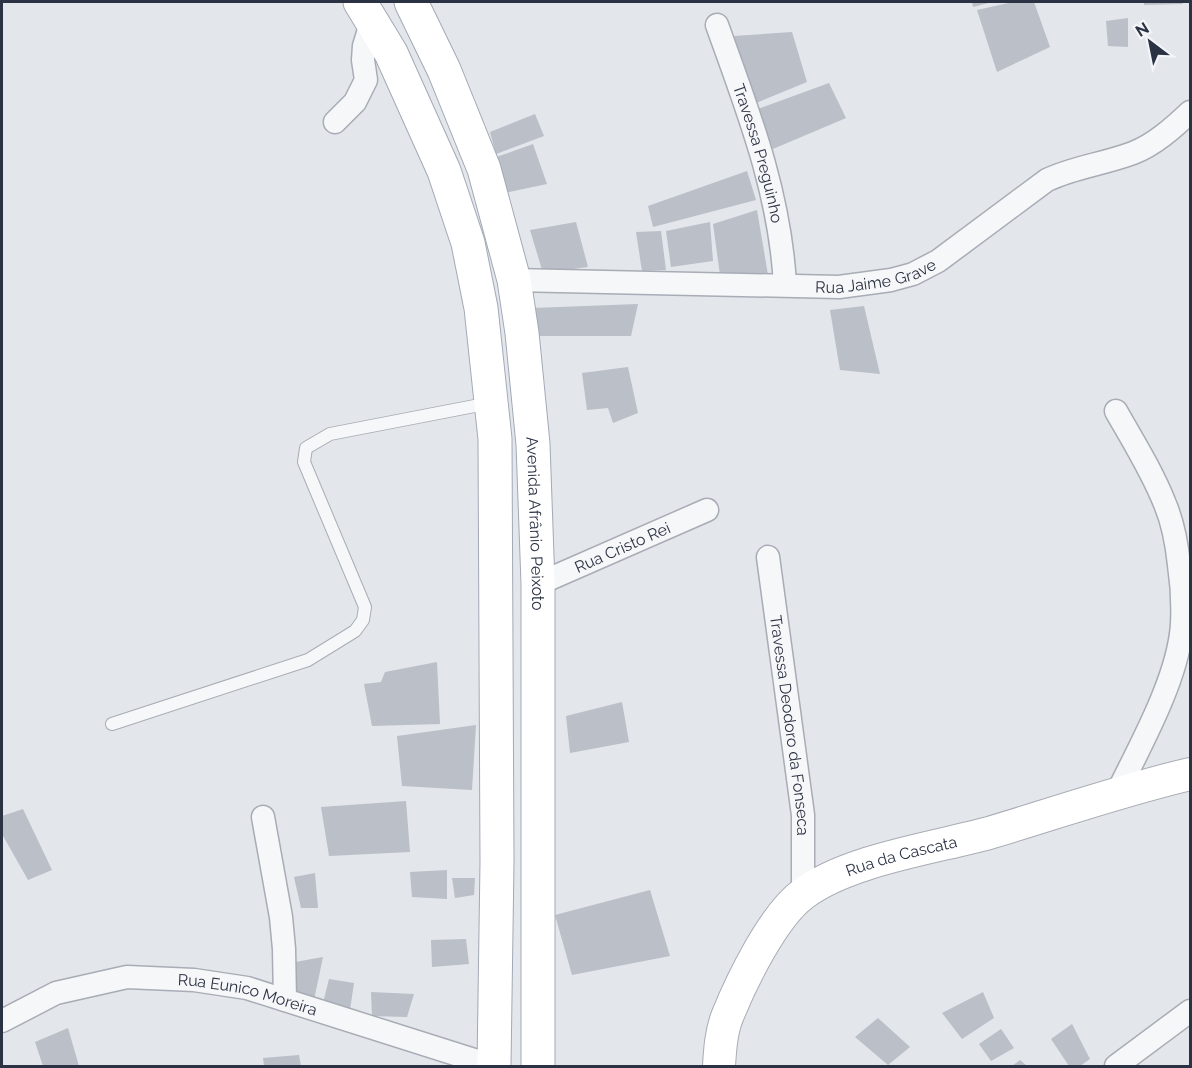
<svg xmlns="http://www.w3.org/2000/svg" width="1192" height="1068" font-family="Raleway,sans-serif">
  <rect width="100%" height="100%" fill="#e3e6eb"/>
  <path fill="#babfc8" d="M972,2H992L973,7Z
    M1013,2H1034L1050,47L997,72L977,10Z
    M1144,2H1182L1183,4L1144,5Z
    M1128,18V47L1108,46L1106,21Z
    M792,32L807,82L756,103L734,36Z
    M829,83L846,118L773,149L758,109Z
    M535,114L544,136L496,154L490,132Z
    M533,144L547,184L504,193L491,159Z
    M747,171L756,200L653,227L648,206Z
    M757,210L768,275H720L713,224Z
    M576,222L588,267L543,273L530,230Z
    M710,222L713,261L671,267L666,231Z
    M661,231L666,270L642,271L636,232Z
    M638,304L631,336H538L533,308Z
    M864,306L880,374L840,370L830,310Z
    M628,367L638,413L613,423L608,408L587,410L582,373Z
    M437,662L440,724L372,726L364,684L381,682L385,672Z
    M622,702L629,742L570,753L566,716Z
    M476,725L472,790L402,786L397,736Z
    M406,801L410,852L329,856L321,807Z
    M23,809L52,870L28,880L2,834V816Z
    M447,870V899L412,897L410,872Z
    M315,873L318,908H301L294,877Z
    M452,878H475L474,895L455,898Z
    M650,890L670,956L572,975L555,915Z
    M466,939L469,964L432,967L431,940Z
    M323,957L314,1000L290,987L295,962Z
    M329,979L354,983L350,1010L323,1003Z
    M371,992L414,994L407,1017L372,1016Z
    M983,992L994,1018L962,1039L942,1013Z
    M878,1018L910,1047L888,1065L855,1037Z
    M1072,1024L1090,1059L1080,1066H1069L1051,1039Z
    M68,1028L79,1066H43L35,1042Z
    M1001,1029L1014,1048L991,1061L979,1044Z
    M299,1055L301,1066H264L263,1058Z
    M1020,1060L1027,1066H1012Z"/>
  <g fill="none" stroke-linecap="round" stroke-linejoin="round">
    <defs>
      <path id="lane" d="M112,724L308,660L355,631L363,620L365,607L304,462L306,448L330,434L490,403"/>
      <g id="street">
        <path id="s1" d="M717,25C748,111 780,192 785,285"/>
        <path d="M335,122L355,102L366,80L363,60L364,46L372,20"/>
        <path id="s2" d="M514,280L839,287L891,280L913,274L938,261L1047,180C1074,167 1104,164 1133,153C1154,145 1173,128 1190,112"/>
        <path d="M1116,411C1133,441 1152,471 1165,504C1173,523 1177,545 1179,565C1182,585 1183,605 1182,624C1179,677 1140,746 1117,793"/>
        <path id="s3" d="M768,557L803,815V894"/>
        <path id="s4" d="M538,584L707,510"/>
        <path d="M263,817L281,917L284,949L285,1000"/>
        <path id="s5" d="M2,1021L56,993L127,977L194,980L247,988L493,1066"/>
        <path d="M1116,1066L1190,1011"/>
      </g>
      <g id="secondary">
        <path id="s6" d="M719,1066C720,1050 721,1033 727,1017C741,982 773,916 803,894C848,860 934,848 989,833C1056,813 1122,790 1190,774"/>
      </g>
      <g id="primary">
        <path d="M360,2L391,53L444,171L468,243L481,308L495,439L497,862L494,1066"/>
        <path id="s7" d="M411,2L444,70L484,169L514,280L522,333L533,444L538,584V1066"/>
      </g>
    </defs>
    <use href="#lane" stroke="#a8acb5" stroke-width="14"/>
    <use href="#street" stroke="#a8acb5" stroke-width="25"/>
    <use href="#secondary" stroke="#a8acb5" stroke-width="34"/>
    <use href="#primary" stroke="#a2a9b6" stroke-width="35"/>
    <use href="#lane" stroke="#f6f7f9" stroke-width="12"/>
    <use href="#street" stroke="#f6f7f9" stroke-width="22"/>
    <use href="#secondary" stroke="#fff" stroke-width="32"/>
    <use href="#primary" stroke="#fff" stroke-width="33"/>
  </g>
  <g text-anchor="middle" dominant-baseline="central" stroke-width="5" stroke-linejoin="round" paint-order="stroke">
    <g font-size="16" fill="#2b3243" stroke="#f3f5f8">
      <text stroke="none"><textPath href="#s1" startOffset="135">Travessa Preguinho</textPath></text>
      <text stroke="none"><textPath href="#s2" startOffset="363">Rua Jaime Grave</textPath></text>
      <text stroke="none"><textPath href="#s7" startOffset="542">Avenida Afrânio Peixoto</textPath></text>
      <text stroke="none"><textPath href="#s4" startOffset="92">Rua Cristo Rei</textPath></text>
      <text stroke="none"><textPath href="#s3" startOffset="170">Travessa Deodoro da Fonseca</textPath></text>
      <text stroke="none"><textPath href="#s6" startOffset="302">Rua da Cascata</textPath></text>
      <text stroke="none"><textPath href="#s5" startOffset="256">Rua Eunico Moreira</textPath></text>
    </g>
  </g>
  <rect width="1192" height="1068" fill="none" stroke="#2b3243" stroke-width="6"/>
  <g transform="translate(1150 42) rotate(328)" stroke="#f3f5f8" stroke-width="4.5" paint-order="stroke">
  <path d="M0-4.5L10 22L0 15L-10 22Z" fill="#2b3243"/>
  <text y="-9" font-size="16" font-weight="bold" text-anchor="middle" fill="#2b3243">N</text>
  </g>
</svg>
